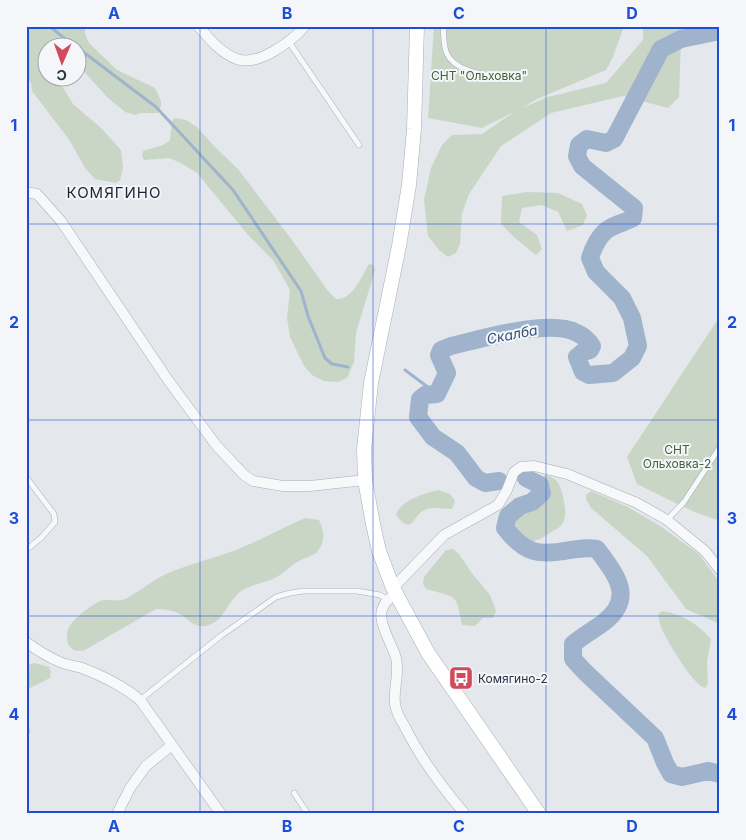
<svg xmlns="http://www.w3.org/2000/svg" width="746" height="840" font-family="Inter,sans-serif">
  <rect width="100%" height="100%" fill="#e4e7ec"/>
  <path fill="#c9d6c5" d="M26,26H85V34L89,43L117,70L155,88L161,101V106L158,113H141L135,115L125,112L107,97L78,65V48L59,47L53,44H46L44,50L47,62L48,78H57L73,104L102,129L121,150L123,168L120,180L116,183L95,179L85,168L70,141L32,91L31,83L26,74Z
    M434,26H624L613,57L606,70L537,99L522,108L548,97L606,83L643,40V26H720V31L681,39L679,97L668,108L623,96L551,113L501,146L469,194L462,214L460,244L456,253L448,257L439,250L428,236L424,200L431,168L442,145L452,135L482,134L514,112L482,128L428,118Z
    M175,118L186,120L197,127L214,146L238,169L292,240L328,291L336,299C353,300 361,277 369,264L373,265L375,269L373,277L356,333L354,362L347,378L338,382L324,381L312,375L304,366L290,337L287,318L290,290L273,260L248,235L197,173L181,163L169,158L144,160L142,156L143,151L163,145L170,140L172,121Z
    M527,192L558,193L582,204L587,215L583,225L567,231L558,212L542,205L522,208L519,222L537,235L542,249L536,255L515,238L501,224L502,196Z
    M720,316V521L692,511L637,484L627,457Z
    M545,475C555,477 560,483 562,493C564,501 567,512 564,520C562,527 556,529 550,533C534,544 518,548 515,523L524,510L542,501L547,494V489L542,480Z
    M439,490L450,494L455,501L452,509C444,509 434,507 427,509C412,513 414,538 396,515C399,501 427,492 439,490Z
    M591,491L626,506L660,526L699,554L720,583V624L686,609L647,556L591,508L586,499V495Z
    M305,518L319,520C324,530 326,542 317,552C312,557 303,558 297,562C289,567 283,574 275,578C265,583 252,584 243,590C227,599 225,623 205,626C193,628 188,618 178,613C171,610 164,609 156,609L85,650C73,653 66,647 67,634C69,620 87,609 98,602C107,597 116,604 127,598C139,592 149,583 160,577C181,566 212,559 236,550C259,541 282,528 305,518Z
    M453,549L459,554L471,572L490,595L496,611L493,618H483L475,626L462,625C456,593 458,598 426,589L423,584L424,577L446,550Z
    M662,611C683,614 697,624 711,639L707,662L708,684L705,688C692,684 669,643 662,630C660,625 659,619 658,614Z
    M34,663L49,667L51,672L50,678L26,690V666Z"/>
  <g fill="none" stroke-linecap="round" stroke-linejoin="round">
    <path stroke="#9fb4cc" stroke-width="3" d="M49,26L77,48
      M78,48L156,107L233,190L301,291L308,316L325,358L332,364L348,367
      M405,370L437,394"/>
    <path stroke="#9fb4cc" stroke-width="18" d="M526,478L540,485L542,493L532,502L520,506L508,516L505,528C525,554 539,556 570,550C580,549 588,547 597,549C616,575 636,598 603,623C593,630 583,636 573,644V659L585,672L655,738L665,763L671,774L682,777L708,771L720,774
      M499,481L485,483L476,478L457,453L433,437L418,417L420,399L425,395L437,394L447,373L439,355L441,350L451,346C481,339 550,318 577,333C584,336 588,340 592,346L590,350L583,352L577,357L583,372L589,375L613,373L632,358L638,346L632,318L622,298L596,272L590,258C593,248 600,233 610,228C617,224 626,222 633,218L634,208L582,166L577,156L579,145L587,139L606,143L614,139L661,49L681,39L720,31"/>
    <defs>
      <path id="lane" d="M443,26C444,35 443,46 447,54C456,73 489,75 507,79
        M289,42L359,145
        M26,477L54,514L55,522L41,538L26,550
        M667,520L684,502L720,447
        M140,700L222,635L276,597L290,593L304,591H357L380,595L387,599
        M26,733L27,731
        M294,793L308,814"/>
      <path id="street" d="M198,26C209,38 220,53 237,59C258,67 292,41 305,26
        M26,192L37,194L61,221L168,380L216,445L244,475L253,481L283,486H310L365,480
        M393,588L444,535L498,505L507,490L514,472L521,467L534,466L567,474L637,503L667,520L705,551L720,570
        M396,594C366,611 390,636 396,658C400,674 393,689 395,704C396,711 400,719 404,725C420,758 441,786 465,814
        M26,642C37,650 48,657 60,662C67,665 75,666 82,668C103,676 123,686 140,700L221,814
        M117,814L130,788L146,766L172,745"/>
      <path id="secondary" d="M417,26L414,129L409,185L399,246L371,383L364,449L365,480L373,524L379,551L393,588L428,653L539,814"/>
    </defs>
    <use href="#lane" stroke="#a9aeb7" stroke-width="6"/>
    <use href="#street" stroke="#a9aeb7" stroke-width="11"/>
    <use href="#secondary" stroke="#a9aeb7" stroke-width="15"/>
    <use href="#lane" stroke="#f7f8fa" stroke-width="5"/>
    <use href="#street" stroke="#f7f8fa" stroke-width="10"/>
    <use href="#secondary" stroke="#fff" stroke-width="14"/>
  </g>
  <path fill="none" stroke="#1d4ed8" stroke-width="1" stroke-opacity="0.55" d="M200,26V814M373,26V814M546,26V814M26,224H720M26,420H720M26,616H720"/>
  <defs>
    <symbol id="bus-square" viewBox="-11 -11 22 22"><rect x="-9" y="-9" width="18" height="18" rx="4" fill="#d1495b" stroke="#f4f6f9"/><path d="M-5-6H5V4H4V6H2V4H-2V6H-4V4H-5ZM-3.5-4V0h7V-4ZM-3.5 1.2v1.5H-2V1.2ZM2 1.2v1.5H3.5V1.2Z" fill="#fff"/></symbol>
  </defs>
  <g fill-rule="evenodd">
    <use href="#bus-square" x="447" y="664" width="28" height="28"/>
  </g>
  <g text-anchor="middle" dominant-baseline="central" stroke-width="4" stroke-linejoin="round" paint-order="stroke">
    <g font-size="12" fill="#3f6138" stroke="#f4f6f9">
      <text x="479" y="75">СНТ "Ольховка"</text>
      <text x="677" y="449">СНТ<tspan x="677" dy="14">Ольховка-2</tspan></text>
    </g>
    <g font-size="12" fill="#2b3445" stroke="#f4f6f9" text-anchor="start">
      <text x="478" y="678">Комягино-2</text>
    </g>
    <g font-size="14" font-style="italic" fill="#34527a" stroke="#f4f6f9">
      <text transform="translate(512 334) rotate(-11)">Скалба</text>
    </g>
    <g font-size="15" letter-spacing="1" fill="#1d2536" stroke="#f4f6f9">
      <text x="114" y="192">КОМЯГИНО</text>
    </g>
  </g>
  <rect width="746" height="840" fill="none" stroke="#f4f6f9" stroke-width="55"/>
  <g transform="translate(62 62) rotate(182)"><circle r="24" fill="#f4f6f9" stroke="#a4a8b1"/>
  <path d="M0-4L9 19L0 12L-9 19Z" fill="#d1495b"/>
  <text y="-8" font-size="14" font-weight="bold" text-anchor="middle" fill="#2b3445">С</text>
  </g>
  <rect x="28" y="28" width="690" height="784" fill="none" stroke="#1d4ed8" stroke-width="2"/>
  <g font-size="16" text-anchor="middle" font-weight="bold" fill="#1d4ed8">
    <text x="114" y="19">A</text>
    <text x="287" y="19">B</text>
    <text x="459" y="19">C</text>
    <text x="632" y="19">D</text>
    <text x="14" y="131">1</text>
    <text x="732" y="131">1</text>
    <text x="14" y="328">2</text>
    <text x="732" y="328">2</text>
    <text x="14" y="524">3</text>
    <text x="732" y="524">3</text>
    <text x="14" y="720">4</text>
    <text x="732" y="720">4</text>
    <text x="114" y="832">A</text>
    <text x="287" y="832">B</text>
    <text x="459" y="832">C</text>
    <text x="632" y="832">D</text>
  </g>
</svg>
